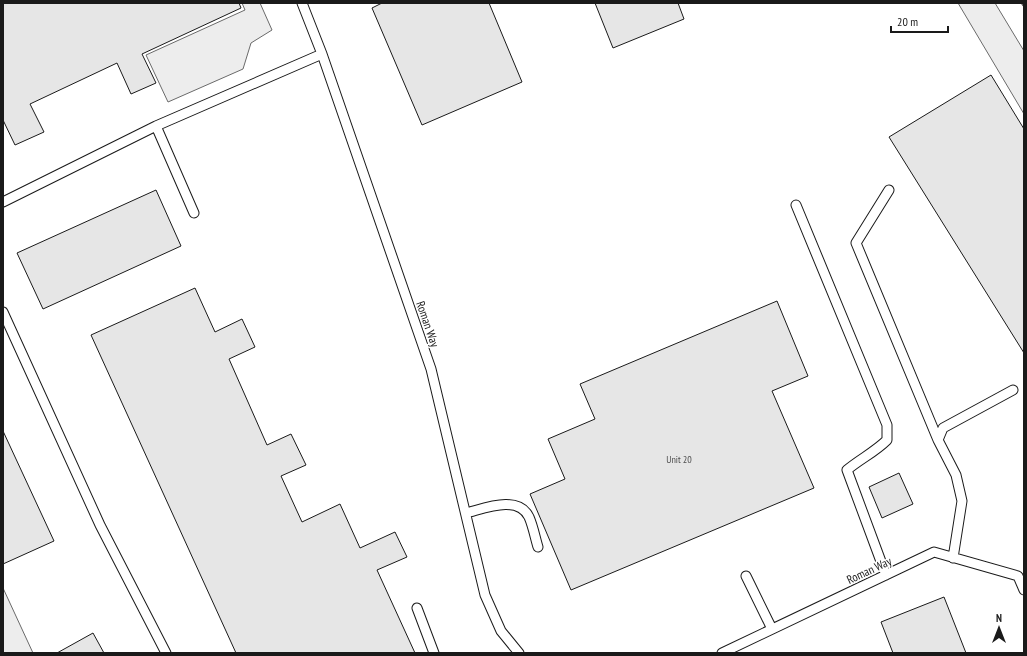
<svg xmlns="http://www.w3.org/2000/svg" width="1027" height="656" font-family="'PT Sans Narrow',sans-serif">
  <rect width="100%" height="100%" fill="#fff"/>
  <path fill="#ededed" stroke="#6a6a6a" d="M242,3H260L272,30L251,43L243,69L168,102L146,55L245,10Z
    M958,3H995L1024,51V114Z
    M3,588L33,653H3Z"/>
  <path fill="#e6e6e6" stroke="#1a1a1a" d="M3,3H239L241,8L142,54L156,83L131,94L117,63L30,104L44,132L15,145L3,120Z
    M382,3H489L522,82L422,125L372,8Z
    M595,3H678L684,19L613,48Z
    M991,75L1024,129V353L889,137Z
    M156,190L181,246L43,309L17,253Z
    M195,288L215,332L242,319L255,347L229,359L267,445L291,434L306,465L281,476L302,522L340,504L360,548L395,532L407,557L377,570L415,653H236L91,335Z
    M777,301L808,376L772,391L814,488L571,590L530,494L565,479L548,439L595,419L580,384Z
    M3,431L54,541L3,564Z
    M899,473L913,504L882,518L869,487Z
    M944,597L966,653H893L881,622Z
    M93,633L104,653H57Z"/>
  <g fill="none" stroke-linecap="round" stroke-linejoin="round">
    <defs>
      <path id="lane" d="M302,3L322,54L431,369L485,595L501,631L519,653
        M156,126L194,213
        M889,190L856,243L938,440
        M3,202L156,126L322,54
        M796,205L887,425V440C875,452 860,459 847,470L886,575
        M3,312L100,525L166,653
        M466,513C483,509 518,494 529,517C533,526 535,537 538,547
        M953,558L962,501L956,475L938,440L943,428L1013,390
        M746,576L772,629
        M417,608L434,653
        M722,653L934,552L1018,576L1024,590"/>
    </defs>
    <use href="#lane" stroke="#1a1a1a" stroke-width="11"/>
    <path stroke="#5f5f5f" stroke-width="2.5" stroke-dasharray="3 2" stroke-linecap="butt" d="M1022,3L1024,6"/>
    <use href="#lane" stroke="#fff" stroke-width="9"/>
  </g>
  <g text-anchor="middle" dominant-baseline="central" stroke-width="3" stroke-linejoin="round" paint-order="stroke">
    <g font-size="10" fill="#4d4d4d">
      <text x="679" y="459">Unit 20</text>
    </g>
    <g font-size="12" fill="#1a1a1a" stroke="#fff">
      <text transform="translate(428 324) rotate(71)">Roman Way</text>
      <text transform="translate(869 570) rotate(-25)">Roman Way</text>
    </g>
  </g>
  <rect width="1027" height="656" fill="none" stroke="#1a1a1a" stroke-width="8"/>
  <g transform="translate(999 628)" stroke="#ffffff" stroke-width="3" paint-order="stroke">
  <path d="M0-3L7 15L0 10L-7 15Z" fill="#1a1a1a"/>
  <text y="-6" font-size="11" font-weight="bold" text-anchor="middle" fill="#1a1a1a">N</text>
  </g>
  <path d="M891 26v6h57v-6" fill="none" stroke="#1a1a1a" stroke-width="2"/>
  <text x="897" y="26" font-size="12" fill="#1a1a1a" stroke="#ffffff" stroke-width="3" paint-order="stroke">20 m</text>
</svg>
